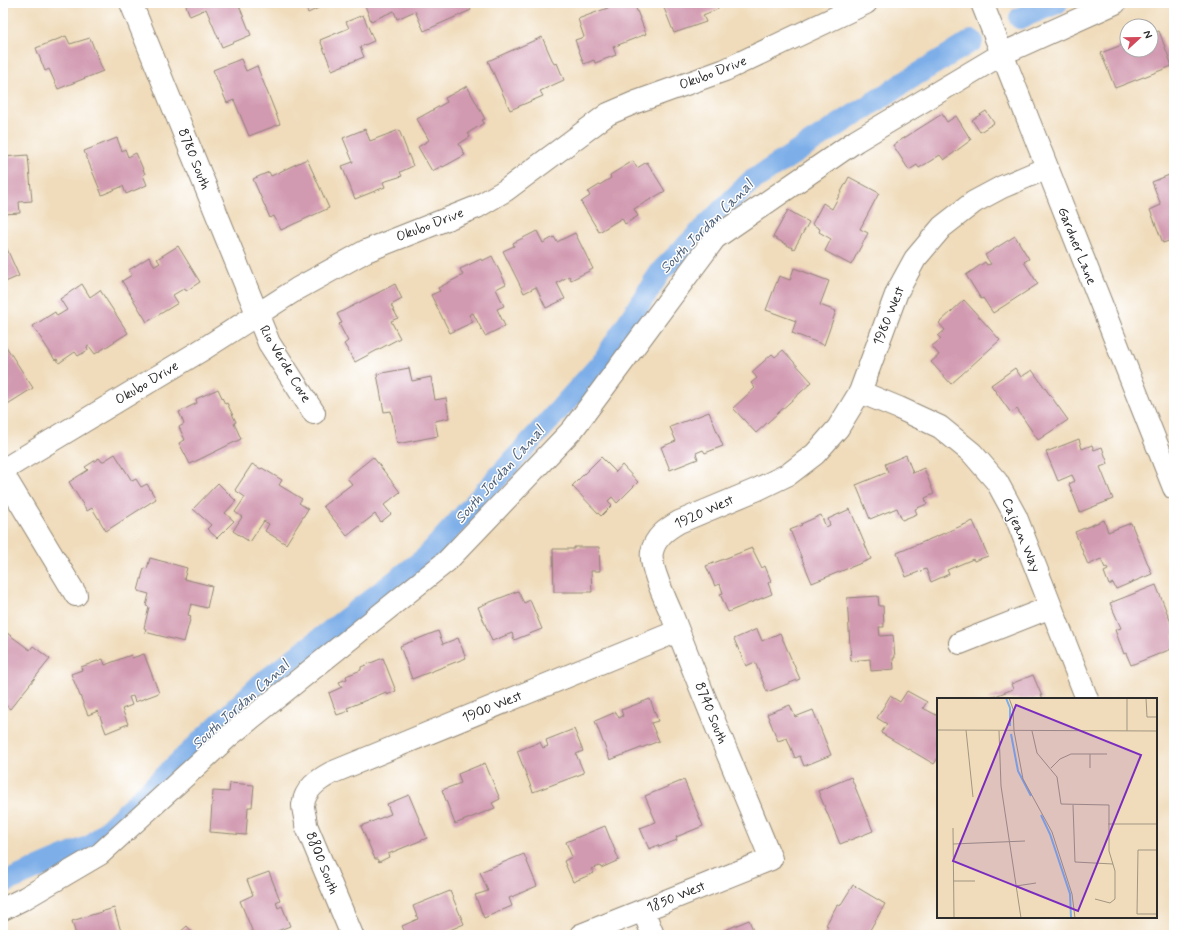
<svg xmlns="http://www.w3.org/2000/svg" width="1177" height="938" font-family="Mynerve,sans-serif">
  <rect width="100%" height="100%" fill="#fff"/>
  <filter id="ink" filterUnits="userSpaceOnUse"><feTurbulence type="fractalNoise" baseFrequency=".025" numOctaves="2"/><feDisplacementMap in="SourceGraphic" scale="8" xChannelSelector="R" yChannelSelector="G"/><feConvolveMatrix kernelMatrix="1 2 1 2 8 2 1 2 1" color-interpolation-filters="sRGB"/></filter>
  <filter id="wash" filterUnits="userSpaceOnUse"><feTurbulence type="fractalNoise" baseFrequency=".012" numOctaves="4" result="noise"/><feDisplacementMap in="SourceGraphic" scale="16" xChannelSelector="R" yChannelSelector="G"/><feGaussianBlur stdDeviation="0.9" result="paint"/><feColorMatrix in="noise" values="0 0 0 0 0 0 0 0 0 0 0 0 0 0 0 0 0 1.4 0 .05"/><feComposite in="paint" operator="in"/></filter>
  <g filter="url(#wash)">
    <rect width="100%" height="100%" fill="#f0dcbb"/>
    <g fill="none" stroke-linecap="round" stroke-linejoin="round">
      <path stroke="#7daee8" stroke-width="22" d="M1020,18L1057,3
        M3,883L92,845L261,684L425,558L603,361L661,271L750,182L919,73L972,41"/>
    </g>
    <g id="blocks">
      <path fill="#d29ab0" d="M185,3H238L251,35L222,47L206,9L190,16Z
        M304,3H329L308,13Z
        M364,3H468L471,10L424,31L415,11L397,19L394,11L371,21Z
        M621,3H634L646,34L613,47L616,55L595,63L594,60L584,64L575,40L584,37L578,19Z
        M662,3H720L716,5L718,9L703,15L706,22L674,33Z
        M363,15L374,41L360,47L364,57L332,70L320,40L349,28L346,22Z
        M1159,31L1172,66L1115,88L1101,53L1127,43V50H1151V34Z
        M66,36L70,44L90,38L103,71L58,89L49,69L45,71L36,48Z
        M542,37L554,64L557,63L564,80L540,91L543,96L510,110L488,61Z
        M241,59L246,71L257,66L280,124L249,136L234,100L227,103L213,70Z
        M467,86L485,119L482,120L484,123L468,133L470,137L459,144L465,155L443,167L442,166L432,171L418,147L429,140L417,119L447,102L445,98Z
        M986,111L994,123L980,132L972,120Z
        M942,114L947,122L956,116L971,140L944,160L940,155L919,168L917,165L909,170L893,145Z
        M365,129L370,141L399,130L413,166L400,172L402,176L383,182L385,187L355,199L342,166L353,162L343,138Z
        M117,138L122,151L125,149L128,157L136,153L145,174L143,175L147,185L126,194L123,186L102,195L84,151Z
        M28,155L32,201L19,202L20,213L3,214V157Z
        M307,159L329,208L281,230L274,216L270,218L253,179L269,172L271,176Z
        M633,161L637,168L647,162L665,191L634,209L638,216L625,224L622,218L599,232L581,202L590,196L588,192L611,178L610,175Z
        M1174,173V239L1163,243L1150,210L1161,205L1152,182Z
        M849,177L879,193L860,229L868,233L851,265L825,251L831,239L819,232L820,229L812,224L823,203L832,209Z
        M788,210L809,222L794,249L773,237Z
        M537,231L543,243L554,237L557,242L575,233L593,269L571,280L569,276L557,283L565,299L546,308L536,287L524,293L503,251L514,246L513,243Z
        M1015,236L1029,259L1024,262L1038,284L993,313L983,298L981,299L966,275L985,262L987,265L991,264L985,255Z
        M3,240L19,276L3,283Z
        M178,246L200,282L186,291L185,288L173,295L178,303L147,322L122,281L132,275L129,270L149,257L155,266L160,263L157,259Z
        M492,256L506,284L496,289L504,306L497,309L505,326L485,336L473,313L469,315L473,322L450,333L431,295L440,291L438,288L463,275L460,269L481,259L482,261Z
        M794,268L829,281L820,305L836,311L824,345L792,333L796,321L766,310L779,276L790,280Z
        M82,284L90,297L100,290L128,333L95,354L89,346L87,347L88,350L78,356L75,352L59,363L57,359L55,360L33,326L55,312L57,316L67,310L60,299Z
        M395,284L402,299L391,305L398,318L391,321L400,338L355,362L344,344L348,341L339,324L342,323L337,314Z
        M964,300L1000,340L951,384L931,362L939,355L932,346L941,339L938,336L945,330L939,323Z
        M5,345L33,388L3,407V346Z
        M783,350L812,382L756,433L733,408L755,388L751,383L757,378L752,372L772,354L775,357Z
        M409,368L412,381L431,377L435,400L446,398L449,418L435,421L438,436L397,444L391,411L384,412L377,374Z
        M1015,368L1021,377L1032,370L1068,420L1038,440L1017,409L1011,413L991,385Z
        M218,389L225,404L227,403L236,422L234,423L241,439L190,464L179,443L185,440L179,427L184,424L179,412L197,403L196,399Z
        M709,412L723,446L705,453L703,450L696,453L698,459L670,470L661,447L676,441L670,427Z
        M1079,439L1082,449L1092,445L1094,450L1102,447L1108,464L1100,467L1113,499L1080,512L1069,484L1075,481L1072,475L1058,481L1046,452Z
        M115,454L132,481L136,479L141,487L147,484L156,499L106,531L92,508L87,511L69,482L88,470L85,467L99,458L102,462Z
        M906,455L913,473L924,468L934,494L925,498L927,504L915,509L917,514L902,520L897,508L870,519L856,485L888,472L885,464Z
        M373,457L400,492L384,505L391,514L381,522L375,514L347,536L323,506L352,484L347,478Z
        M601,457L616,472L622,465L638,482L617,503L612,497L608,501L612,505L601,516L572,486Z
        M252,464L261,469L262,468L282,480L279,485L302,499L299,503L308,509L286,544L265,531L269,524L264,521L250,542L233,531L242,517L235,512L245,497L235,490Z
        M218,483L236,501L225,513L234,521L217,538L207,529L211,525L193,509Z
        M850,509L871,559L812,583L790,530L802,525L801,524L821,515L826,527L830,525L828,519Z
        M1104,520L1108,532L1131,523L1152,574L1116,589L1113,583L1109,585L1104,572L1108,570L1107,567L1105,568L1101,559L1088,565L1075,532Z
        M973,521L988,556L974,561L973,559L947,570L949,574L931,582L926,569L906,577L897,553Z
        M574,547H599L600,571H591L592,592H554L553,549H574Z
        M752,548L762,568L765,566L771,581L768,583L772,594L728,612L720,594L723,593L720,584L715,586L706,566Z
        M150,558L187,568L184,579L212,586L207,608L191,604L188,615L191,616L184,642L145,632L146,629L144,628L149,607L146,606L149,594L138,591L144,568L147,569Z
        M1156,585L1174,630V648L1131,665L1126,653L1124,654L1115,630L1121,628L1110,603Z
        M518,591L524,603L530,600L542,629L514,640L512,633L492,641L478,607Z
        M878,596L879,606H883L884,627H879L880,636L893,635L895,658H893L894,669L871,671L870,659L851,661L847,598Z
        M757,629L762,641L780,633L800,679L767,692L755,662L746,666L734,639Z
        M3,630L30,650L33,646L50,659L10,709L3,703Z
        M438,631L443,644L458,638L466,658L412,679L400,646Z
        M144,654L159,693L135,702L133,696L129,697L132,705L122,709L128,724L106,733L98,711L88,715L71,674L82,670L81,667L103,659L105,665L131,655L132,658Z
        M383,658L396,691L387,695L386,692L347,708L349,711L337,715L329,693L342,687L339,682L347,679L346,676L361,670V667Z
        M1033,675L1043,699H988L1013,689L1011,684Z
        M907,691L927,702L923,708L938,716V758L934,764L881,733L887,724L877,718L890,696L900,702Z
        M650,699L658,721L651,723L659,741L610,760L595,721L616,712L619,718L623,716L621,710Z
        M790,705L795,717L813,710L831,755L804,766L800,756L795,758L787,738L778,741L767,714Z
        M574,729L583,751L576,754L584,773L533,792L517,751L540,742L543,748L548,746L546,740Z
        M485,763L500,799L492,803L495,808L455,824L442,790L461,783L458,774Z
        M851,777L873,831L840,844L818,791Z
        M684,780L703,826L676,837L677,840L659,847L658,845L649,849L640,828L656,822L645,796Z
        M230,783L254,785L252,807H248L246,835L210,832L213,791L229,792Z
        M409,795L427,838L388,854L389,857L379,862L377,859H375L361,826L391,814L387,804Z
        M605,826L619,860L601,868L600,866L591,869L594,873L573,882L564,861L572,857L566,842Z
        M524,854L537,886L509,898L512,906L484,918L475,895L488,891L480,872Z
        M269,872L280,900L276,902L278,908L282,906L290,926L267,935H254L240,901L253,895L247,880Z
        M853,885L885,904L867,935H854L850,933L849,935H823L828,926L826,925L837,905L840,906Z
        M450,891L464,924L438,935H406L402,926L418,919L413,906Z
        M114,908L122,935H76L72,921Z
        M749,920L755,935H713Z
        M187,926L195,935H177Z"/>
    </g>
  </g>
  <g filter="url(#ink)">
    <use href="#blocks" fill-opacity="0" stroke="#8e8473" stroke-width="1"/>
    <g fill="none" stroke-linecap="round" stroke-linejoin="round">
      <defs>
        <path id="minor" d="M131,3L269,343L314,413
          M982,3L1174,488
          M860,392L899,408L940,427L972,453L997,482L1016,517L1087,699
          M3,470L205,348L297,289L366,251L477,207L506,190L608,114L636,102L725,70L866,3
          M3,474L76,595
          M960,643L1051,607
          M3,909L25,898L100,854L229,736L447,561L573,429L715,238L856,141L1002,54L1115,3
          M643,910L653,935
          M352,935L306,825C306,819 303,811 303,805C305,789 318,780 331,773L678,631
          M581,935L771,859C738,778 703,697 672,615C666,601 649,565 652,552C655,537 667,529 679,522L758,489L789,474L815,454L838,428L860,392L897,292L915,259L942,227L974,202L1002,187L1047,168"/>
      </defs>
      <use href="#minor" stroke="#8e8473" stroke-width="24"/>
      <use href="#minor" stroke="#fff" stroke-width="22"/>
    </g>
  </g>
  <g text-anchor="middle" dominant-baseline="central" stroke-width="3" stroke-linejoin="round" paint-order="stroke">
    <g font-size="14" fill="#2b2b2b" stroke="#fff">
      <text transform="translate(713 73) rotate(-21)">Okubo Drive</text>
      <text transform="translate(194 159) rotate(68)">8780 South</text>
      <text transform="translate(430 225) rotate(-21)">Okubo Drive</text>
      <text transform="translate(1077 246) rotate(68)">Gardner Lane</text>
      <text transform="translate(889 316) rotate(-68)">1980 West</text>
      <text transform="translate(285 364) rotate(59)">Rio Verde Cove</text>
      <text transform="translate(147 383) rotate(-31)">Okubo Drive</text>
      <text transform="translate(704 512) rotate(-24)">1920 West</text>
      <text transform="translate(1021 535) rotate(67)">Cajean Way</text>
      <text transform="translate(492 707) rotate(-22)">1900 West</text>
      <text transform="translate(711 713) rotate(68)">8740 South</text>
      <text transform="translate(322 863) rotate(68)">8800 South</text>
      <text transform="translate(676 897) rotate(-22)">1850 West</text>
    </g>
    <g font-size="15" font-style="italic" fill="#4c5f77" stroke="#fff">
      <text transform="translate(707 227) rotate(-45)">South Jordan Canal</text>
      <text transform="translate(500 475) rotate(-48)">South Jordan Canal</text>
      <text transform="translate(241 705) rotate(-42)">South Jordan Canal</text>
    </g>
  </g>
  <g transform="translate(937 698)">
    <rect width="220" height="220" fill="#f0dcbb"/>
    <path fill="none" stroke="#7daee8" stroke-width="2" d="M69,0L73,10V28M74,36L81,73L94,98M104,117L113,136L133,196L134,220"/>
    <path fill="none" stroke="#a19581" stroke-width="1" d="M72,0L76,11L77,33L86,81L115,134L135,196L138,220M190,0V33M209,0L210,19H220M0,32L220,33M29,32L36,99M62,33L64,88L84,220M95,33L100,55L120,79L124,106L172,107V153L178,173V201L173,205L158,201M114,70L123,61L134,56H170M153,70V56M136,107L138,164L176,166M171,126H220M16,130L17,220M16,146L88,143M220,152H201L200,216H220M16,183H38M79,188L99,185"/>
    <path fill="#7b2cbf" fill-opacity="0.15" stroke="#7b2cbf" stroke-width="2" d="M79,7L204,57L141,213L16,163Z"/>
    <rect width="220" height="220" fill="none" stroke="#2b2b2b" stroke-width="2"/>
  </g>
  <rect width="1177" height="938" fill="none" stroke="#fff" stroke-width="16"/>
  <g transform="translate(1139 38) rotate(68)"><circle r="19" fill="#ffffff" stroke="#aaaaaa"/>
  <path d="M0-3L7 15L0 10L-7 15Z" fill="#d1495b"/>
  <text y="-6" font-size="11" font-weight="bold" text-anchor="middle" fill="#2b2b2b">N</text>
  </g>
</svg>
